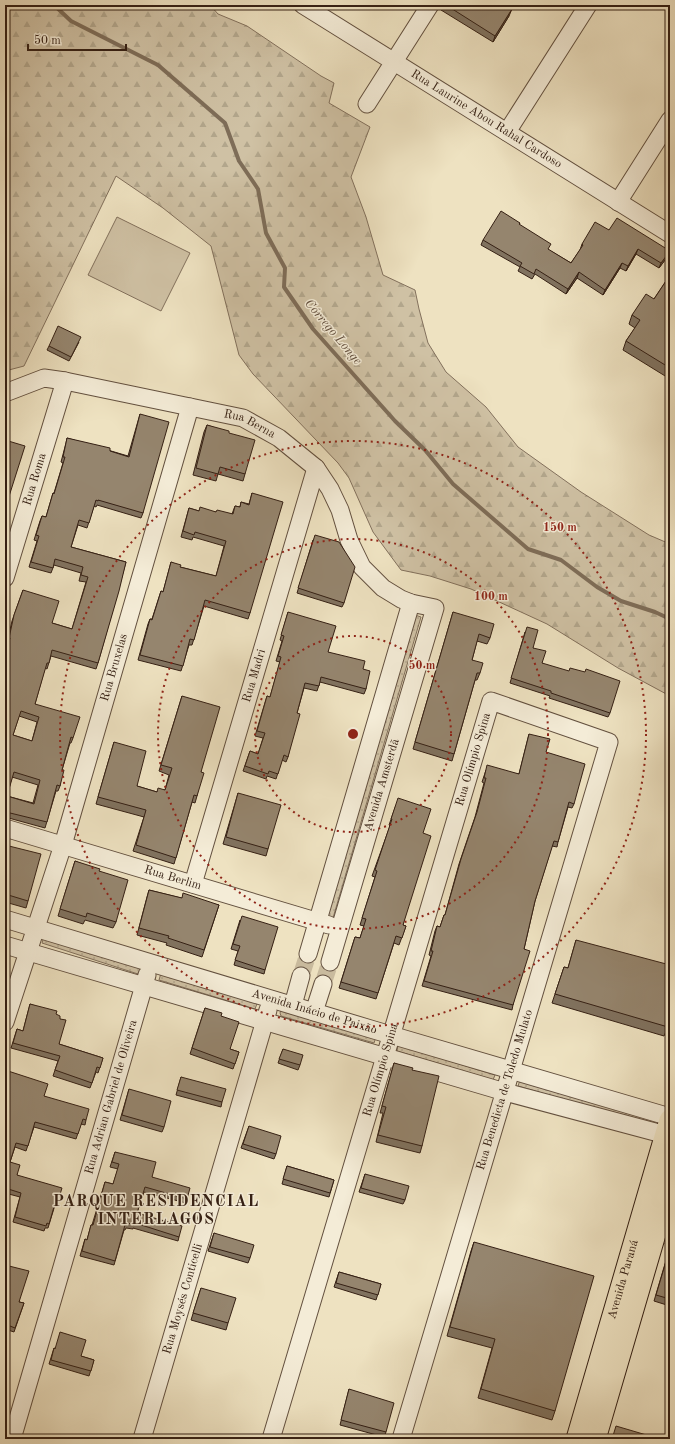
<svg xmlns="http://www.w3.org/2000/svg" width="675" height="1444" font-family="'Old Standard TT',serif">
  <defs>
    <pattern id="grass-dots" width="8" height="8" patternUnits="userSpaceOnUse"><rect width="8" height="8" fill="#cfc1a4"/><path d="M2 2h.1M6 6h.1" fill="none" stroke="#b2a68c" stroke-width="1.8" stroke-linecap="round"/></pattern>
    <pattern id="forest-firs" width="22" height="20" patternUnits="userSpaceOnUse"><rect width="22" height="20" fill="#cfc1a4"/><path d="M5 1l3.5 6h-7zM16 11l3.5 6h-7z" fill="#b2a68c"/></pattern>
  </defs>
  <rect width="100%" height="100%" fill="#eee2c1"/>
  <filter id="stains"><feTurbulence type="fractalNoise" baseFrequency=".005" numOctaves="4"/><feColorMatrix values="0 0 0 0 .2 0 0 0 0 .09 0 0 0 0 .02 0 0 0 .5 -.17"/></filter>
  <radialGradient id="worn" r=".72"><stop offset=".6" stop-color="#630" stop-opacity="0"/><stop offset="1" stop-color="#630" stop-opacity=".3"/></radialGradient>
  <path fill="url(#grass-dots)" stroke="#82705c" d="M415,615L421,617L333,918L327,916Z
    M44,936L141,966L138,974L42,943Z
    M161,973L258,1001L255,1009L159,980Z
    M281,1010L376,1037L374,1043L281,1016L280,1013Z
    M398,1045L495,1075L493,1080L397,1051Z
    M520,1080L657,1120L655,1126L518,1086Z"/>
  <path fill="url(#forest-firs)" stroke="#82705c" d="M5,5H210L218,14L247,26L321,76L334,83L329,103L370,127L351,177L366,217L383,275L415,290L419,309L428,343L446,372L486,407L518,447L581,492L649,535L670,544V696L618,668L547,624L471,589L430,576L401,570L373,532L349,478L338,463L253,374L239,355L211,246L163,208L116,176L24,366L5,371Z"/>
  <path fill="#cfc1a4" stroke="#82705c" d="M117,217L190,253L161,311L88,275Z"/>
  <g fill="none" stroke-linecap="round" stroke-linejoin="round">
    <path stroke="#7e6d58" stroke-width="4" d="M54,5L71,21L158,65L225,123L239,161L258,189L266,233L285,268L284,287L313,329L395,421L425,450L453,484L528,549L561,560L597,587L621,601L655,612L670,619"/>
    <path stroke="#c9bb9e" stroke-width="17" stroke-dasharray="17 8" stroke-linecap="butt" d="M301,976L308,954
      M323,984L330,962"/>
    <defs>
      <g id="minor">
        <path id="s1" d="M303,5L670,234"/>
        <path d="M367,104L430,5"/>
        <path d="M507,132L588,5"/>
        <path d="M618,202L670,120"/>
        <path id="s2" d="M5,393L44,378L65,381L243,418L279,438L316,468L330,489L340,510L349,540L362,567L383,588L401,599L411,603L435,608L330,962"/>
        <path id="s3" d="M5,578L65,381"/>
        <path id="s4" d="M5,828L329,925"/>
        <path id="s5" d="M193,884L316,468"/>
        <path id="s6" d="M5,919L374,1030L670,1117"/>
        <path d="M5,945L505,1092L670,1136"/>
        <path d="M308,954L411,603"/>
        <path d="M293,1005L301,976"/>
        <path d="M314,1012L323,984"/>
        <path id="s7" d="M5,1022L63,845L190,407"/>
        <path id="s8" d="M12,1439L147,975"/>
        <path id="s9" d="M142,1439L268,1010"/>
        <path id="s10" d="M271,1439L491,701L609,742L401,1439"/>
      </g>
      <g id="major">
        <path id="s11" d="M577,1439L670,1120"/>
        <path d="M595,1439L670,1183"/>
      </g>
    </defs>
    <use href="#minor" stroke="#63503f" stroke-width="19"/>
    <use href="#major" stroke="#352014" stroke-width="23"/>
    <use href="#minor" stroke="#f4ecd7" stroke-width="17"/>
    <use href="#major" stroke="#eee2c1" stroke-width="21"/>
  </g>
  <path fill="#80725f" stroke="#352014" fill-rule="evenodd" d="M443,5H505L509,16L493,42L441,10Z
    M520,223L519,225L549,250L571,263L580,250L582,244L609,230L670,251L668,256L659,268L636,254L626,271L620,268L603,295L577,278L566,294L535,274L532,279L518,271L520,267L481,245L483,240Z
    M670,275V379L623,350L626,341L635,328L629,324L632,315L654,299Z
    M79,342L69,361L47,350L49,346Z
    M140,414L143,513L141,518L97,505L96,507L94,506L87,528L78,525L71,547L126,562L98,663L96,669L51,656L47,669L45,668L35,704L73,738L71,743H70L62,770L60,786L58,791H56L45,828L5,817V653L8,644L7,643L12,621L23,590L52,623L72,629L86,582L79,581L81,573L54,565L51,573L29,567L37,541L34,540L40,521L42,516L46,517L53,493H54L63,463L61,462L66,443L67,438L128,456ZM19,716L37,722L32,741L13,735ZM12,777L38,785L33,803L7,796Z
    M207,425L229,433L245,474L243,481L218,474L216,481L193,475L204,432Z
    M252,493L250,613L248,619L204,606L192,645H189L181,671L138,660L148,624L150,619H152L161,591L163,592L171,562L180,567L216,576L224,546L193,537L192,540L181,537L189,508L199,511L216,512L232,514L235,506L240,507L241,502L249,504Z
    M313,540L344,603L342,607L297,593Z
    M288,612L328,652L363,669L366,689L364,694L320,682L317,691L304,688L297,713L288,757L286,762L282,760L276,779L267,776L266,779L243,771L250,751L258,754L263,738L255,736L267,696L270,697L280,662L276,661L282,641L280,640Z
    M453,612L490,638L487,644L477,641L472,660L480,673L477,680H475L454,754L452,761L413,749Z
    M525,632L533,648L542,663L610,713L608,717L549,698L550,696L510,683Z
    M182,696L201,772L197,796L195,803L192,802L174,864L133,851L144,817L96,804L114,742L137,786L157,792L165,790L169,775L159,771Z
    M529,734L546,752L574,804L572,808L568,807L558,842L557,847L552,846L535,901L524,949L513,1005L512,1010L422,986L431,956L429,955L435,931L437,926L440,927L444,915H445L459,864L475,817L484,783L482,782L486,770L519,774Z
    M238,793L268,849L266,856L223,844L236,800Z
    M396,805L423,833L403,925L406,926L399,945L394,943L376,999L339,988L355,937L360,938L364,926L360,925L375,877L372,876L390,826L389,825Z
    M5,845L28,901L26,908L5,902Z
    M75,861L99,871L116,922L113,928L85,920L83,924L58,916Z
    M149,890L181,898L219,905L202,957L166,945L167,943L137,935L147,897Z
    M240,920L265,970L264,974L234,965L238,951L231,949Z
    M576,940L668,1027L664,1036L552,1003L564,967L568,968Z
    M30,1004L56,1014L60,1019L59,1044L103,1058L98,1073L96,1072L90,1088L53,1076L58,1061L11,1048L17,1029L23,1031Z
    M205,1008L221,1016L230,1049L239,1052L233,1069L190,1054Z
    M283,1049L300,1065L298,1070L278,1063Z
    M394,1063L412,1070L422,1146L420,1153L376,1142L383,1113H380Z
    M5,1070L44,1096L86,1120L85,1125L81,1124L76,1139L34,1127L26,1151L15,1147L10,1162L17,1175L58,1201L57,1205H55L48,1228H45L44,1231L13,1222L20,1197L5,1193Z
    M181,1077L222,1102L221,1107L176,1095Z
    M129,1089L164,1127L162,1132L120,1120Z
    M249,1126L276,1154L274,1159L241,1148Z
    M115,1152L152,1177L187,1199L186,1203L144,1192L137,1213L179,1237L178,1241L133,1228V1229L126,1228L125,1230H124L114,1265L80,1256L85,1239L87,1240L91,1225H92L105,1182L113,1184L118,1169L110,1167Z
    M287,1166L334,1180L329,1197L282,1184Z
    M365,1174L405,1200L403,1204L359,1192Z
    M670,1228V1246L665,1244Z
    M214,1233L250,1258L248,1263L208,1251Z
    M474,1242L555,1411L552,1420L478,1398L492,1348L447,1336L471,1251Z
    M670,1247V1306L654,1301Z
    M5,1265L19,1302L24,1303L14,1332L5,1329Z
    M339,1272L381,1284L376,1300L334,1287Z
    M201,1288L228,1323L226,1330L191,1320Z
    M54,1348L94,1360L89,1376L49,1364Z
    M349,1389L386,1432L384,1437L340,1425Z"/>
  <path fill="#685d4d" stroke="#352014" d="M512,9L509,16L493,42L495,36Z
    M638,249L636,254L626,271L628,266Z
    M670,251L668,256L659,268L661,263Z
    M622,263L620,268L603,295L605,290Z
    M579,272L577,278L566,294L568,289Z"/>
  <path fill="#95856e" stroke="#352014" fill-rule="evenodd" d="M446,5H505L512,9L495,36Z
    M501,211L520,223L519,224L551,244L548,249L571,263L583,245L582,244L595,222L609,230L617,218L670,251L661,263L638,249L628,266L622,263L605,290L579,272L568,289L536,269L534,274L520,266L522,263L483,240Z
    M670,275V368L626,341L640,320L632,315L646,294L654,299Z
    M58,326L81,337L71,357L49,346Z
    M140,414L169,422L143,513L98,500V501L96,500L89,523L79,520L71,547L126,562L119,591L98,663L52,650L49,663H47L35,704L80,717L73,738L71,737L62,770H64L60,786L57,785L47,822L6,812L7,809H5V654L10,638H9L14,615L23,590L59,601L52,623L72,629L88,577L81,575L83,567L55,559L53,568L31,562L39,536L36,535L42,516L46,517L53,493L54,494L65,457H63L67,438L110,448V451L129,457ZM21,711L39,717L32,741L13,735ZM14,772L40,780L34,804L7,796Z
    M207,425L229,431V433L255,440L245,474L220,467L218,474L196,468Z
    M5,440L25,446L5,509Z
    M252,493L283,502L250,613L205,600L194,640L190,639L183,666L140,655L150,619L152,620L161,591L163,592L171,562L181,565L180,567L216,576L226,541L195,532L194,535L183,531L189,508L199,511L200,507L216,512L217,510L233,514L235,506L240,507L241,502L249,505Z
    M315,535L339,542L355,567L344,603L298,588Z
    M288,612L336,626L328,652L365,661L363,669L370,671L366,689L321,677L319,686L305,683L297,713L300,714L288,757L284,755L278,774L269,771L268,774L245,766L250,751L258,754L265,733L257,731L267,696L270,697L281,657L278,656L284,636L281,635Z
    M453,612L494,624L490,638L479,634L472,660L483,663L480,673H477L454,754L415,742Z
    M527,627L538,630L533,648L546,651L542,663L569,671L570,668L585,672L586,669L620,681L610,713L551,693V691L511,678Z
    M182,696L220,707L201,772L204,773L197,796L194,795L176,858L136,845L146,810L98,797L114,742L146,751L137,786L157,792L158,788L165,790L172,768L161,765Z
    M529,734L550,739L546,752L585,764L574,804L569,802L558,842L554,841L535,901L524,949L530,951L513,1005L424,981L433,951H431L437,926L440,927L444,915H445L461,859L477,812L486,778H484L487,765L519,774Z
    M238,793L281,805L268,849L226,837Z
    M398,798L431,809L423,833L431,836L403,925L406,926L402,938L396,936L378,993L341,982L355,937L360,938L366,919L362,918L377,871L375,870L392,819H391Z
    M5,845L41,854L28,901L5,894Z
    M75,861L100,869L99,871L128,880L116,922L87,913L86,917L60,909Z
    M149,890L182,898L183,893L219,905L204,950L168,938L169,936L139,928Z
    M242,916L278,927L265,970L235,960L240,946L233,944Z
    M576,940L670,965V1019L668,1027L555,994L564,967L568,968Z
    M30,1004L57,1011L56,1014L60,1016V1019L66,1020L59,1044L103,1058L100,1068L97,1067L92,1083L55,1070L60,1056L13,1043L17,1029L23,1031Z
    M205,1008L222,1013L221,1016L239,1022L230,1049L239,1052L235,1064L192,1048Z
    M283,1049L303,1055L300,1065L279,1059Z
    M394,1063L413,1068L412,1070L439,1076L422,1146L378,1135L386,1107L382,1106Z
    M5,1070L48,1084L44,1096L89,1109L86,1120L83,1119L78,1134L35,1122L28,1146L16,1143L10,1162L20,1165L17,1175L62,1188L58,1201L56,1200L49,1224L47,1223L46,1226L15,1217L21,1193L5,1188Z
    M181,1077L226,1089L222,1102L177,1090Z
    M129,1089L171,1101L164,1127L122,1115Z
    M249,1126L281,1136L276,1154L243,1144Z
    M115,1152L156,1162L152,1177L190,1188L187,1199L145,1187L137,1213L182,1226L179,1237L135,1223L134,1225L128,1223L127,1225H125L115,1261L82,1251L85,1239L87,1240L91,1225H93L105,1182L113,1184L119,1164L112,1162Z
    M287,1166L334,1180L330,1193L283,1179Z
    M365,1174L409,1186L405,1200L361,1188Z
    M670,1229V1239L667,1238Z
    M214,1233L254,1245L250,1258L210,1247Z
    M474,1242L594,1276L555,1411L481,1389L495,1339L450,1327Z
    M670,1248V1299L656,1295Z
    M5,1265L29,1271L19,1302L24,1303L15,1328L5,1324Z
    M339,1272L381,1284L378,1295L336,1283Z
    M201,1288L236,1298L228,1323L193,1313Z
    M60,1332L86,1340L81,1356L94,1360L91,1371L51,1360L54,1348L55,1349Z
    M349,1389L394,1403L386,1432L341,1420Z
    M616,1426L660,1439H612Z"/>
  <g fill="none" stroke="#8f2418" stroke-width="2" stroke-dasharray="2 4">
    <circle cx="353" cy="734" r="98"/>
    <circle cx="353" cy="734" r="195"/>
    <circle cx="353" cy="734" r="293"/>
  </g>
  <g text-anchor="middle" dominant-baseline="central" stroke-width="3" stroke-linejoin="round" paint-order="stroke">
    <g font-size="12" fill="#352014" stroke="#f4ecd7">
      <text stroke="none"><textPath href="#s1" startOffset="216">Rua Laurine Abou Rahal Cardoso</textPath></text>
      <text stroke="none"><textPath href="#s2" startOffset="253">Rua Berna</textPath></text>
      <text stroke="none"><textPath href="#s3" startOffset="103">Rua Roma</textPath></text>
      <text stroke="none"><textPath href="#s7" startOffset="371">Rua Bruxelas</textPath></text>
      <text stroke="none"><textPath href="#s5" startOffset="217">Rua Madri</textPath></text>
      <text stroke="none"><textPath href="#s10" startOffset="709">Rua Olímpio Spina</textPath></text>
      <text transform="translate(382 785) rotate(-73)">Avenida Amsterdã</text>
      <text stroke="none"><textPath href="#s4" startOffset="175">Rua Berlim</textPath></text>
      <text stroke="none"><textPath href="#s6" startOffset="323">Avenida Inácio de Paixão</textPath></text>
      <text stroke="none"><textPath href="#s10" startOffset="385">Rua Olímpio Spina</textPath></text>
      <text transform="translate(505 1090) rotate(-73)">Rua Benedicta de Toledo Mulato</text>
      <text stroke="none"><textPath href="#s8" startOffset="356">Rua Adrian Gabriel de Oliveira</textPath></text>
      <text stroke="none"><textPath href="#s11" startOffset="166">Avenida Paraná</textPath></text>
      <text stroke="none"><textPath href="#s9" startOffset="146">Rua Moysés Conticelli</textPath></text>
    </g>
    <g font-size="13" font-style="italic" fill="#604d3c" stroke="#f4ecd7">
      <text transform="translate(333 332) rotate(50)">Córrego Longe</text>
    </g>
    <g font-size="16" font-weight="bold" letter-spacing="1" fill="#352014" stroke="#f4ecd7">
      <text x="156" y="1202">PARQUE RESIDENCIAL<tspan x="156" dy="18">INTERLAGOS</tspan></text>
    </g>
  </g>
  <circle cx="353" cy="734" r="6" fill="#8f2418" stroke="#f4ecd7" stroke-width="2"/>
  <g font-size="12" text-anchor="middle" font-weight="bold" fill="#8f2418" stroke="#f4ecd7" stroke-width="3" stroke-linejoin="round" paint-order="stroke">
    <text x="560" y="531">150 m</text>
    <text x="491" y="600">100 m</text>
    <text x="422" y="669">50 m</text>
  </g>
  <rect width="675" height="1444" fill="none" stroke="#eee2c1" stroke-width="20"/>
  <rect x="6" y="6" width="663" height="1432" fill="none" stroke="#352014" stroke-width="2"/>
  <rect x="10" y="10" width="655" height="1424" fill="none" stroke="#352014"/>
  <path d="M28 44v6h98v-6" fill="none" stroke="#352014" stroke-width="2"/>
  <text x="34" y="44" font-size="12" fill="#352014" stroke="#f4ecd7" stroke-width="3" paint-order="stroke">50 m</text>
  <rect width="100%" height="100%" filter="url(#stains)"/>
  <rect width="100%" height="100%" fill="url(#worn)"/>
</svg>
